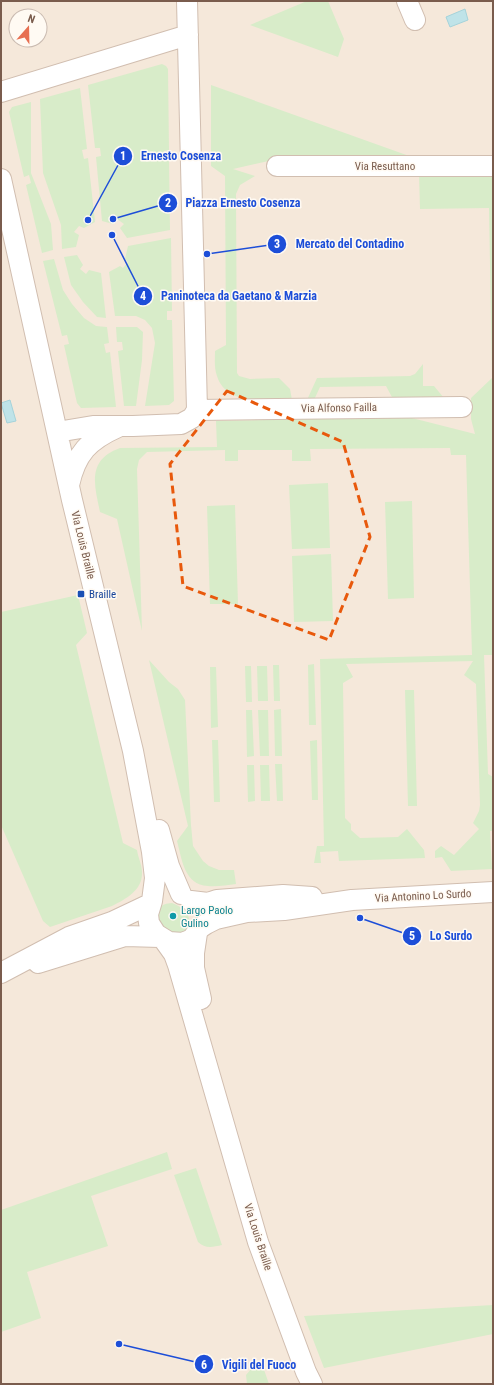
<svg xmlns="http://www.w3.org/2000/svg" width="494" height="1385" font-family="'Roboto Condensed',sans-serif">
  <rect width="100%" height="100%" fill="#fdf6ec"/>
  <path fill="#f5e8da" fill-rule="evenodd" d="M1,1H493V1384H1ZM16,16H40V40H16Z"/>
  <path fill="#d8ecc9" d="M307,1H328L344,39L338,57L250,25Z
    M162,64L166,66L168,69L169,150L164,151V159H169L170,230L127,238L120,228L124,224L117,219L113,224L102,221L96,157L101,156L100,148H95L88,85Z
    M211,85L412,157L493,155V159L273,160L233,169L255,176L240,185L236,194L237,373L239,376L250,379L279,378L290,389L292,400C267,400 226,406 217,376C214,368 215,359 215,351L226,345L225,176L211,166Z
    M80,88L87,149L82,150L84,159L88,158L95,222L84,228L79,226L74,232L79,235L76,247L62,249L61,225L43,173L40,99Z
    M31,102V173L51,224L53,250L42,253L26,185L31,183L29,175L24,177L9,112L12,107Z
    M493,172V655H484L488,774L493,777V831H490L492,869L451,871L442,857L435,858V851L441,846L454,855L479,829L473,823L479,811L480,805L476,684L464,675L473,661L346,664L353,677L343,683L345,818L351,824V830L360,838L398,837L407,829L424,850L425,858L339,861L338,851L320,852L321,863H314L317,846H324L320,659L472,655L466,455H451L450,448L310,449L311,461H292V450H238V461H225V450L147,452L139,460L137,469L142,631L117,519L100,512C94,484 87,460 120,448L217,447L216,421L408,417L475,434L471,419V398L492,378L489,208L420,209L419,173Z
    M171,238L172,311H167V320H172L174,401L169,405L145,406L155,343L152,328L145,320L136,316H115L109,272L120,266L123,268L128,262L125,259L128,246Z
    M77,255L83,265L80,269L86,274L89,270L101,273L106,318L97,317L83,302L71,285L64,257Z
    M54,259L63,290L72,304L84,318L96,326L107,327L109,343L104,344L106,353L110,352L116,407L81,408L77,403L64,345L69,344L67,335L62,336L43,261Z
    M116,327H137L143,332L142,360L136,406H124L118,351L123,350L122,342H117Z
    M423,364V386H434L444,398L393,399L386,386L320,387L314,400H307L317,378L410,376L415,374Z
    M328,483L330,548L292,549L289,485Z
    M412,501L414,598L388,599L385,502Z
    M235,505L238,604H210L207,506Z
    M331,554L333,621L294,622L292,556Z
    M78,595L87,633L76,645L123,843L137,850C138,857 142,865 142,872C143,890 126,899 112,906L50,927L43,921L1,825V612Z
    M149,660L169,682L178,689L185,700L191,825L193,846L203,861L209,866L219,870H234L236,884C227,885 217,887 208,886C184,885 182,859 177,841L188,826Z
    M314,664L316,725H309L308,665Z
    M273,665H279L280,701H274Z
    M245,666H251L252,702H246Z
    M257,666H267L268,701H258Z
    M210,667H216L218,727L211,728Z
    M405,690H414L417,806H408Z
    M281,709L282,756H275L274,710Z
    M246,710H252L254,756L247,757Z
    M258,710H268L269,756H260Z
    M212,740H218L220,802H214Z
    M317,740L318,800H312L310,741Z
    M282,764L283,801H277L275,764Z
    M247,765H254L255,801L248,802Z
    M260,765H269L270,801H261Z
    M172,903C184,907 194,918 188,930L178,935L161,928L155,918C160,907 160,904 172,903Z
    M167,1152L172,1169L91,1196L108,1246L27,1272L41,1318L1,1332V1210Z
    M196,1168L222,1245C213,1247 205,1249 198,1242L174,1175Z
    M493,1305V1334L324,1368L304,1316Z
    M262,1364L269,1384H247L246,1375L252,1368Z"/>
  <path fill="#bfe3e8" stroke="#a5d3da" d="M465,9L468,20L450,27L446,17Z
    M10,400L16,421L7,423L1,403Z"/>
  <g fill="none" stroke-linecap="round" stroke-linejoin="round">
    <defs>
      <path id="street" d="M407,1L415,20
        M1,92L188,35
        M277,166H493
        M1,179L72,500L133,751L152,852L155,878L152,901L148,914L149,923L156,934L169,942L183,943L192,939L200,928L206,924L216,919L247,912L284,910L352,900L493,892
        M197,410L462,407
        M57,432L93,426H133L181,424L192,418L197,410L187,1
        M69,485C76,453 89,440 118,427
        M159,830L169,866L181,894
        M191,901L208,903L217,900L283,895L312,897
        M197,933L194,953V968L201,999
        M164,940L174,954L178,965L258,1242L306,1372L312,1384
        M38,963L125,936L160,937
        M1,973L69,937L112,922L150,904"/>
    </defs>
    <use href="#street" stroke="#d1beb0" stroke-width="22"/>
    <use href="#street" stroke="#fff" stroke-width="20"/>
  </g>
  <path fill="none" stroke="#e8590c" stroke-width="3" stroke-dasharray="8 5" stroke-linejoin="round" d="M227,391L343,442L370,537L329,640L183,586L170,464Z"/>
  <rect fill="#1a4fb4" stroke="#fffaf3" stroke-width="1.5" x="77" y="590" width="8" height="8" rx="2"/>
  <circle fill="#0f9aa8" stroke="#fffaf3" stroke-width="1.5" cx="173" cy="916" r="4"/>
  <g text-anchor="middle" dominant-baseline="central" stroke-width="3" stroke-linejoin="round" paint-order="stroke">
    <g font-size="11" fill="#7a5c4d" stroke="#fffaf3">
      <text x="385" y="166">Via Resuttano</text>
      <text transform="translate(339 408) rotate(-1)">Via Alfonso Failla</text>
      <text transform="translate(83 545) rotate(76)">Via Louis Braille</text>
      <text transform="translate(423 896) rotate(-3)">Via Antonino Lo Surdo</text>
      <text transform="translate(258 1237) rotate(72)">Via Louis Braille</text>
    </g>
    <g font-size="11" fill="#164399" stroke="#fffaf3" text-anchor="start">
      <text x="89" y="594">Braille</text>
    </g>
    <g font-size="11" fill="#0d838f" stroke="#fffaf3" text-anchor="start">
      <text x="181" y="910">Largo Paolo<tspan x="181" dy="13">Gulino</tspan></text>
    </g>
  </g>
  <path fill="none" stroke="#1d4ed8" stroke-width="1.5" d="M88 220L123 156M113 219L168 203M207 254L277 244M112 235L143 296M360 918L412 936M119 1344L204 1364"/>
  <g fill="#1d4ed8" stroke="#fffaf3" stroke-width="1.5">
    <circle cx="88" cy="220" r="4"/>
    <circle cx="113" cy="219" r="4"/>
    <circle cx="207" cy="254" r="4"/>
    <circle cx="112" cy="235" r="4"/>
    <circle cx="360" cy="918" r="4"/>
    <circle cx="119" cy="1344" r="4"/>
    <circle cx="123" cy="156" r="10"/>
    <circle cx="168" cy="203" r="10"/>
    <circle cx="277" cy="244" r="10"/>
    <circle cx="143" cy="296" r="10"/>
    <circle cx="412" cy="936" r="10"/>
    <circle cx="204" cy="1364" r="10"/>
  </g>
  <g font-size="12" text-anchor="middle" font-weight="bold" fill="#fff">
    <text x="123" y="160">1</text>
    <text x="168" y="207">2</text>
    <text x="277" y="248">3</text>
    <text x="143" y="300">4</text>
    <text x="412" y="940">5</text>
    <text x="204" y="1369">6</text>
  </g>
  <g font-size="12" text-anchor="middle" font-weight="bold" fill="#1d4ed8" stroke="#fffaf3" stroke-width="3" stroke-linejoin="round" paint-order="stroke">
    <text x="181" y="160">Ernesto Cosenza</text>
    <text x="243" y="207">Piazza Ernesto Cosenza</text>
    <text x="350" y="248">Mercato del Contadino</text>
    <text x="239" y="300">Paninoteca da Gaetano &amp; Marzia</text>
    <text x="451" y="940">Lo Surdo</text>
    <text x="259" y="1369">Vigili del Fuoco</text>
  </g>
  <rect width="494" height="1385" fill="none" stroke="#7a5c4d" stroke-width="4"/>
  <g transform="translate(28 28) rotate(20)"><circle r="19" fill="#fffaf3" stroke="#cabbb1"/>
  <path d="M0-3L7 15L0 10L-7 15Z" fill="#e76f51"/>
  <text y="-6" font-size="11" font-weight="bold" text-anchor="middle" fill="#7a5c4d">N</text>
  </g>
</svg>
